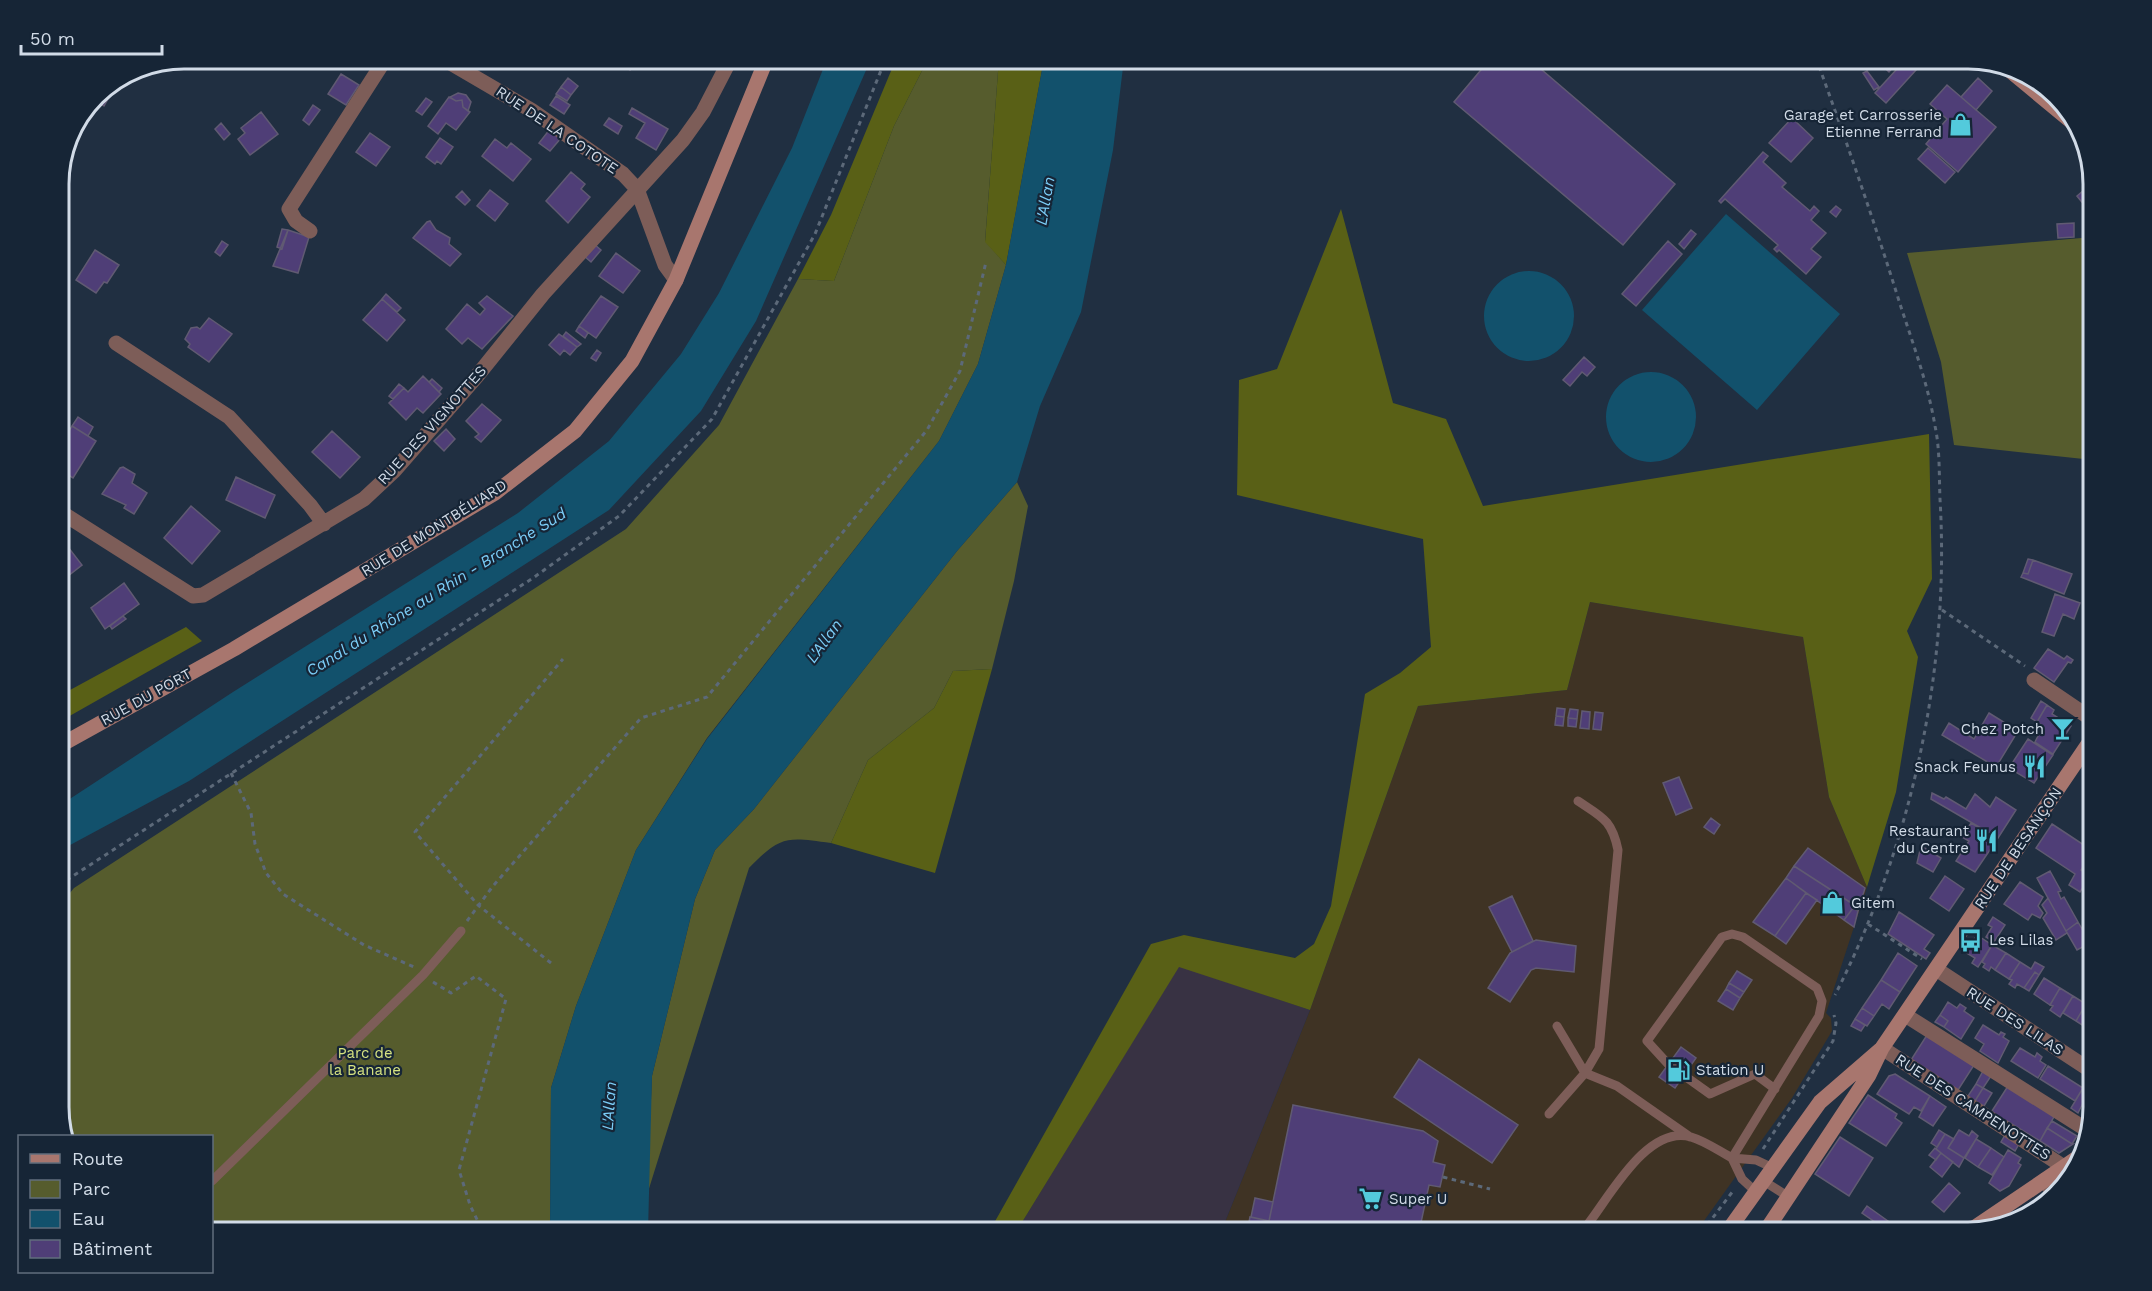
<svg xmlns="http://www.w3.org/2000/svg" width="2152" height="1291" font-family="'Work Sans',sans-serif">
  <rect width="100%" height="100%" fill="#202f41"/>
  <path fill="#3f3324" d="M1590,602L1803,637L1829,797L1867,887L1826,1013L1831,1018L1832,1031L1792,1098L1696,1232H1221L1310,1010L1418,706L1567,690Z"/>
  <path fill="#383243" d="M1179,966L1310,1010L1221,1232H1016Z"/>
  <path fill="#565c2d" d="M928,59H999L985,241L1006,265L978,364L939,441L707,738L636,850L576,1006L551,1088L550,1232H212V1136H65L59,1115V906L74,888L626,529L719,425L798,279L834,281L894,126Z
    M2093,237V460L1954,445L1941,362L1907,253Z
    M1017,482L1028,506L1014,581L992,669L953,671L934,708L868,760L831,843C787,837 781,835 749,868L647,1195L652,1076L695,899L715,850L754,809L957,551Z"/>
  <path fill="#596016" d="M896,59H928L894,126L834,281L798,279L831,215Z
    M999,59H1044L1006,265L985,242Z
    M1341,209L1393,403L1446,419L1483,506L1929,434L1932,579L1907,631L1918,657L1896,792L1867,887L1829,797L1803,637L1590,602L1567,690L1418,706L1310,1010L1179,967L1016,1232H989L1151,944L1184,935L1295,958L1314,944L1331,906L1365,694L1400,673L1431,647L1423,539L1237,495L1239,380L1277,369Z
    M186,627L202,641L59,722V696Z
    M992,669L935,873L831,843L868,760L934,708L953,671Z"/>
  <path fill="#12516c" d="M827,59H871L756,321L701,411L609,510L189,781L59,851V806L233,692L518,513L609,441L681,354L719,293L792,148Z
    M1044,59H1124L1113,150L1081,312L1040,406L1017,482L957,551L754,809L715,850L695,899L652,1076L648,1232H550L551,1088L576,1006L636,850L707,739L939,441L978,364L1006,265Z
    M1726,214L1840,314L1757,410L1642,310Z
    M1484 316a45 45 0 1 1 90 0a45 45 0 1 1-90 0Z
    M1606 417a45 45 0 1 1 90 0a45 45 0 1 1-90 0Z"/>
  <path fill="#4f3e77" stroke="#605a72" stroke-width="1.5" d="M607,58H637L630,70L622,65L619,68L606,61Z
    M1491,58H1528L1675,184L1623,245L1454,102Z
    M1653,58H1700L1683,65L1668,64Z
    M1874,58H1901L1889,72Z
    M1907,58H1927L1886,103L1875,93Z
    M1867,71L1879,87L1874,90L1863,73Z
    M341,74L359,85L346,105L328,94Z
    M568,78L578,86L571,95L561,87Z
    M1978,78L1992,91L1976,110L1961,97Z
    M1947,85L1996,127L1958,172L1926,144L1947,119L1930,104Z
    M561,87L571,95L567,101L556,94Z
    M458,93L466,95L471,102L468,111L463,107L462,100L456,101L450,97Z
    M102,94L109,97L104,106L98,102Z
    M556,96L570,105L564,114L550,105Z
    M449,97L456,101L462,100L463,107L470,112L456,130L446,123L438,134L428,126Z
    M426,98L432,102L422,115L416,111Z
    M313,105L320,110L309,125L303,120Z
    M632,108L668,129L656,150L636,138L645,123L629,114Z
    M261,112L278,134L250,155L238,139L245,133L241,128Z
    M80,117L83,119L68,142L71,129Z
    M609,118L622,126L618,134L604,125Z
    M1792,118L1813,138L1791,162L1769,143Z
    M221,123L230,134L224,140L215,129Z
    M550,129L561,138L550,151L539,143Z
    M370,133L390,147L376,166L356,152Z
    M440,138L453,147L441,164L437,161L435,164L426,157Z
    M495,139L507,148L511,143L531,159L513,181L482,156Z
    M1928,148L1955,172L1945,183L1918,159Z
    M1763,152L1768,156L1763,162L1786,183L1782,187L1810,211L1814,206L1819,211L1811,220L1826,233L1811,249L1821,257L1806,274L1779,250L1777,252L1774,249L1778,245L1725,199L1721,203L1719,201Z
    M571,172L585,184L581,189L590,197L568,223L546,201Z
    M2093,182V200L2084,190Z
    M490,190L508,204L495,221L477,206Z
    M2084,190L2093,199L2085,206L2077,196Z
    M462,191L470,200L465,205L456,197Z
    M1836,206L1841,210L1836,217L1830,212Z
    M430,221L436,230L450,238L449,244L461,254L450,266L413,238L427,222Z
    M2074,223V237L2058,238L2057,224Z
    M282,229L288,230L282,249L277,247Z
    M288,230L309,237L298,273L273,266Z
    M1691,230L1696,234L1684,249L1679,244Z
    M222,241L228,245L220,256L215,252Z
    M1668,241L1682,254L1636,306L1622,294Z
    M594,244L601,250L591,262L584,256Z
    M95,250L119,265L107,283L104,282L96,293L76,280Z
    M616,253L640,271L623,293L599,276Z
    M386,294L401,308L397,312L382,299Z
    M487,296L513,316L482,349L468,338L462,344L446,329L467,304L480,315L485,309L479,303Z
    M601,296L618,307L596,338L579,326Z
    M382,299L405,320L387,341L363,320Z
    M209,318L232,334L209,362L188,347L190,344L185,339L191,328L197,327L200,329Z
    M579,326L588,333L585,338L576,331Z
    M566,332L581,344L577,347L563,336Z
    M559,334L577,347L570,355L564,350L560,355L549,345Z
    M597,350L601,353L596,361L591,358Z
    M1584,357L1595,367L1587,376L1582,372L1570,386L1563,380Z
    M423,376L441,394L423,413L417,408L406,420L389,403L404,388L408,392Z
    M432,379L442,388L439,392L429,382Z
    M399,384L404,388L393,399L389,396Z
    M482,404L501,420L481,442L475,437L479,434L466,421Z
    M78,417L93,427L88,436L72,426Z
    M72,426L96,441L73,478L59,469V449Z
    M446,429L455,439L444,451L434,441Z
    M332,431L360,457L340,478L312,452Z
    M123,467L135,474L132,483L147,493L134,514L124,508L126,505L102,494L120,468Z
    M236,477L275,495L265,518L226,500Z
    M191,506L220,531L192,564L164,538Z
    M68,547L82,565L59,583V554Z
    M2028,559L2033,560L2028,574L2023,573Z
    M2033,560L2072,574L2064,594L2021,577L2023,573L2028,574Z
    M124,583L139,604L105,629L91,608Z
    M2055,594L2080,603L2074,619L2063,614L2054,636L2042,632Z
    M123,616L126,619L112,629L110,626Z
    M59,648L66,665L59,669Z
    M2048,649L2064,659L2067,656L2073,660L2071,663L2068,662L2054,682L2034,668Z
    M2041,701L2047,705L2037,722L2031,718Z
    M2047,705L2054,710L2052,714L2071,726L2053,754L2035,742L2043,726L2037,722Z
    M1557,708L1565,709L1564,717L1556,716Z
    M1570,709L1578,710L1577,719L1568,718Z
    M1582,711L1590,712L1589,729L1580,728Z
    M1595,712L1603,713L1601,730L1593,729Z
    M1989,713L2018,731L1996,767L1942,735L1949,723L1974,739Z
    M1556,716L1564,717L1563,726L1555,725Z
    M1568,718L1577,719L1576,727L1568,726Z
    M2028,739L2053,755L2034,783L2009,768Z
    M2091,774H2093V799L2085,794Z
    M1679,777L1692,808L1676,815L1663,783Z
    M1932,793L1944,799L1946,797L1966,809L1975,794L1990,807L1996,797L2016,810L1998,838L1931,799Z
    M1711,818L1720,825L1714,834L1704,827Z
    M1971,823L1998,838L1975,872L1956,861L1969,841L1962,837Z
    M2052,824L2093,851L2081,870L2090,876L2080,892L2069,885L2075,874L2036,848Z
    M1921,846L1941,858L1933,872L1917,863Z
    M1808,848L1865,888L1859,908L1794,866Z
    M1794,866L1859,908L1858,911L1853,908L1844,920L1786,878Z
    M2050,871L2061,891L2058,892L2061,899L2064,897L2078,922L2066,931L2037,878Z
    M1945,876L1964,889L1949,911L1930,898Z
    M1786,878L1806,893L1775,936L1753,922Z
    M2020,882L2043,897L2038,906L2043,913L2040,918L2032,914L2028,920L2004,904Z
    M1806,893L1817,900L1786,944L1775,936Z
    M1512,896L1533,941L1512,952L1489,907Z
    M2048,898L2067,933L2056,940L2043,918L2047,913L2042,905Z
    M1853,908L1858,911L1854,927L1844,920Z
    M1899,912L1934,935L1924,949L1930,953L1926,959L1888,934Z
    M1993,917L2005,925L1994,942L1986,937L1992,927L1988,925Z
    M2078,922L2090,943L2077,950L2066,931Z
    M1977,935L1992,945L1978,967L1972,963L1975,958L1965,952Z
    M1536,940L1576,946L1574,972L1536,968L1531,970L1510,1002L1488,988L1510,953Z
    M1992,945L2006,953L1995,970L1991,967L1989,971L1983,967L1985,964L1982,962Z
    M1898,953L1917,966L1900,992L1881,980Z
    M2006,953L2020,962L2009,979L1995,970Z
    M2093,960V975L2091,976L2084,964Z
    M2020,962L2031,969L2035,962L2044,967L2039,975L2035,972L2024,988L2017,984L2015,988L2009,984L2012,980L2009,979Z
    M1737,971L1752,980L1744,992L1729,983Z
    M2035,972L2039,975L2029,991L2024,988Z
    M2044,978L2060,988L2050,1005L2034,994Z
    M1881,980L1900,992L1889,1009L1882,1004L1874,1016L1862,1008Z
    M1729,983L1744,992L1740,998L1726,989Z
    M2060,988L2073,996L2060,1017L2050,1010L2053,1006L2050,1005Z
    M1726,989L1740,998L1733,1010L1718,1001Z
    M2073,996L2086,1004L2076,1021L2063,1013Z
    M1948,1002L1957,1008L1960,1004L1966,1008L1964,1011L1974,1018L1961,1039L1944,1027L1948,1021L1940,1015Z
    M2086,1004L2093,1009V1040L2089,1047L2083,1043L2090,1030L2076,1021Z
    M1862,1008L1874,1016L1867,1026L1855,1019Z
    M1940,1015L1948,1021L1944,1027L1935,1022Z
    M1855,1019L1865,1025L1861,1031L1851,1026Z
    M1983,1025L1999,1035L2001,1032L2005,1034L2003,1037L2009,1041L1998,1063L1980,1051L1984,1044L1975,1038Z
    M1927,1035L1974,1065L1958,1090L1911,1060Z
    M1681,1047L1696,1058L1675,1088L1659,1077Z
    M2020,1048L2035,1057L2037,1053L2042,1057L2040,1061L2046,1065L2038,1078L2011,1061Z
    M1419,1059L1518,1125L1492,1163L1394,1097Z
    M2048,1066L2083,1088L2075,1101L2040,1079Z
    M1983,1071L1991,1076L1983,1088L1976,1084Z
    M1895,1074L1930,1096L1921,1111L1914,1107L1909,1114L1877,1094L1889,1076Z
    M1976,1084L1983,1088L1975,1101L1968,1096Z
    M2008,1086L2055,1115L2040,1141L2007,1121L2005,1124L1992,1111Z
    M1983,1088L1992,1093L1984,1106L1975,1101Z
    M2083,1088L2093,1094L2092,1112L2082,1105L2078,1113L2071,1108Z
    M1868,1095L1897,1114L1895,1118L1902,1123L1886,1146L1849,1123Z
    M1930,1096L1946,1107L1933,1126L1919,1117Z
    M1293,1105L1423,1131L1438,1141L1433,1162L1445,1165L1440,1187L1429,1185L1419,1232H1247L1250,1217L1269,1221Z
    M2052,1121L2077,1136L2072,1144L2047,1128Z
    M2047,1128L2072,1144H2073L2059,1153L2040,1141Z
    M1939,1130L1945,1134L1937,1147L1931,1143Z
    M1959,1130L1969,1136L1972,1131L1978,1136L1964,1158L1948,1148Z
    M1945,1134L1954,1139L1948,1148L1964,1158L1959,1167L1936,1149Z
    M2005,1135L2019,1144L2015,1151L2001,1142Z
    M1840,1137L1873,1158L1849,1196L1815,1174Z
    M1976,1139L1991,1148L1978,1167L1965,1158Z
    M1935,1148L1941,1153L1936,1160L1929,1155Z
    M1991,1148L2004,1157L1992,1175L1978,1167Z
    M2008,1150L2021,1158L2018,1163L2021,1165L2009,1186L2000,1191L1989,1183Z
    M1941,1153L1953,1162L1942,1177L1930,1167Z
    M1949,1183L1960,1193L1944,1212L1932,1202Z
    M1255,1198L1273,1202L1269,1221L1251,1217Z
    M1867,1206L1892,1224L1888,1231L1862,1213Z"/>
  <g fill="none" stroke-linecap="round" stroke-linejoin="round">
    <path stroke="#5c6979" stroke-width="3" stroke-dasharray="4.5 4.5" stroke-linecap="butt" d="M1816,58C1846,140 1874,221 1900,304C1913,344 1928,384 1935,426C1940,449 1939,475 1940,499C1950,669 1912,844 1835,995
      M1942,610L2025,666
      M231,773L251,813L255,844L266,873L283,894L364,945L414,967
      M59,885L533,578L619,516L712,419L815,234L886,58
      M467,921L493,886L641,718L707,697L927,430L960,371L986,262
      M1868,924L1922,959
      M551,963L478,905L415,832L563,659
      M433,982L451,993L476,976L506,999L459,1170L470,1205L483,1232
      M1763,1149L1833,1041L1836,1023L1834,1015
      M1443,1177L1490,1189
      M1702,1232L1733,1191"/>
    <path stroke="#7d5d58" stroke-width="9" d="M1557,1026L1585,1073L1617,1086L1690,1137
      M1549,1114L1585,1073L1599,1049L1618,850C1612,820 1602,817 1578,801
      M1762,1180L1789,1197
      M212,1181L423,975L461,931
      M1755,1191L1742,1179L1732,1158L1756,1160L1771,1167
      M1588,1224C1610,1196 1648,1124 1691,1137C1705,1141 1719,1151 1732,1158L1819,1016L1822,1001L1817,988L1743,937L1732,934L1722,937L1647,1041L1668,1064L1710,1094L1755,1074L1775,1089"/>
    <path stroke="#7d5d58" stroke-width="15" d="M442,58L531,110L623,174L637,189L665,265L676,280
      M310,231L296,221L289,209L386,58
      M116,343L229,417L310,505L324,524
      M59,511L193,596L203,595L364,499L394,471L477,376L543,294L683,140L703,112L731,58
      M2034,680L2093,720
      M1936,969L2093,1072
      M1905,1015L2087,1130
      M1882,1048L2064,1167
      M2045,1180L2053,1193"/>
    <path stroke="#a8766e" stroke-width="15" d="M2008,69L2078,127
      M59,746L234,649L495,493L575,431L632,361L676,280L767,58
      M1727,1232L1820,1102L1880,1050
      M1765,1232L1869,1075L1882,1048L2093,737
      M1968,1232L2080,1156"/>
  </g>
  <defs>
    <symbol id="shop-bare" viewBox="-9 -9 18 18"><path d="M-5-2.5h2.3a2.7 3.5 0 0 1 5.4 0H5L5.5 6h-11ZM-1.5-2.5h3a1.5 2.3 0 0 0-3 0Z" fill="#53cadc" stroke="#162536" stroke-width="2.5" paint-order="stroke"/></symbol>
    <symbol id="bar-bare" viewBox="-9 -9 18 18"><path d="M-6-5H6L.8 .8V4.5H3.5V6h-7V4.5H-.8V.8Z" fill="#53cadc" stroke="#162536" stroke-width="2.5" paint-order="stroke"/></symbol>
    <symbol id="restaurant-bare" viewBox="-9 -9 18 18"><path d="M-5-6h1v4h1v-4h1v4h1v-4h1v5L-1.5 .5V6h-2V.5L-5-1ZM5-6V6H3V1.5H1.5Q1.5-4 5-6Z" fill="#53cadc" stroke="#162536" stroke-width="2.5" paint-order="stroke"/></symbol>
    <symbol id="bus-bare" viewBox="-9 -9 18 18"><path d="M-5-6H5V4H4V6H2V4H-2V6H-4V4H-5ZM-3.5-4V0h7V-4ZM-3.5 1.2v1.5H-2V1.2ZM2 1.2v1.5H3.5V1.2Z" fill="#53cadc" stroke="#162536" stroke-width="2.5" paint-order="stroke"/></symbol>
    <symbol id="fuel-bare" viewBox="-9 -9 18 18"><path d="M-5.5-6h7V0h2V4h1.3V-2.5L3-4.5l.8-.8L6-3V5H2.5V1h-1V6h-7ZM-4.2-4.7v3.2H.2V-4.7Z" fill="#53cadc" stroke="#162536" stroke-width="2.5" paint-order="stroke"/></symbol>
    <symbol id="supermarket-bare" viewBox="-9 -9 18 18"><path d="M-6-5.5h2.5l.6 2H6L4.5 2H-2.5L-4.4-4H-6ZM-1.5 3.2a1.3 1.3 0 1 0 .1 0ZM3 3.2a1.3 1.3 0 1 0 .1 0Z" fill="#53cadc" stroke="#162536" stroke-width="2.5" paint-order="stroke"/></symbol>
  </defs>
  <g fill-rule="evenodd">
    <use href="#shop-bare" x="1944" y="108" width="33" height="33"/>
    <use href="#bar-bare" x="2046" y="712" width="33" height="33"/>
    <use href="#restaurant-bare" x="2018" y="750" width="33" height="33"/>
    <use href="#restaurant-bare" x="1970" y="824" width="33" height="33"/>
    <use href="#shop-bare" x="1816" y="886" width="33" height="33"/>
    <use href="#bus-bare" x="1954" y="924" width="33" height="33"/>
    <use href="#fuel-bare" x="1662" y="1054" width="33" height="33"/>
    <use href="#supermarket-bare" x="1354" y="1182" width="33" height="33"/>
  </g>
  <g text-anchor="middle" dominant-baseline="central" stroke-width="4.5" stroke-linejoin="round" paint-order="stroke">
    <g font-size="15" fill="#d1dbe7" stroke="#162536" text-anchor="end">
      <text x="1942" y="115">Garage et Carrosserie<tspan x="1942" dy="17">Etienne Ferrand</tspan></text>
      <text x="2044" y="729">Chez Potch</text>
      <text x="2016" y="767">Snack Feunus</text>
      <text x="1969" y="831">Restaurant<tspan x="1969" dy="17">du Centre</tspan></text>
      <text x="1851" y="903" text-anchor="start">Gitem</text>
      <text x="1989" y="940" text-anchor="start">Les Lilas</text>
      <text x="1696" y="1070" text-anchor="start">Station U</text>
      <text x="1389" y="1199" text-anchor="start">Super U</text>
    </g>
    <g font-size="15" fill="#d1dbe7" stroke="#162536">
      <text transform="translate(557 130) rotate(34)">RUE DE LA COTOTE</text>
      <text transform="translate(432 425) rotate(-48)">RUE DES VIGNOTTES</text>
      <text transform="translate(434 528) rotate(-32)">RUE DE MONTBÉLIARD</text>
      <text transform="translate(146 697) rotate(-29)">RUE DU PORT</text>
      <text transform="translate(2018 848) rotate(-56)">RUE DE BESANÇON</text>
      <text transform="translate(2015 1021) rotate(33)">RUE DES LILAS</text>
      <text transform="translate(1973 1107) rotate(33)">RUE DES CAMPENOTTES</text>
    </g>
    <g font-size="15" fill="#d6e380" stroke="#162536">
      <text x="365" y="1053">Parc de<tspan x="365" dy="17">la Banane</tspan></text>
    </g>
    <g font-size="16" font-style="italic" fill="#7bcdf7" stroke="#162536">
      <text transform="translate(1045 201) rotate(-80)">L'Allan</text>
      <text transform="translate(436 592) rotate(-32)">Canal du Rhône au Rhin - Branche Sud</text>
      <text transform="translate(824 641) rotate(-54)">L'Allan</text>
      <text transform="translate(609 1106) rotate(-86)">L'Allan</text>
    </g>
  </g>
  <path d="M0 0H2152V1291H0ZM184 69H1968A115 115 0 0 1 2083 184V1107A115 115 0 0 1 1968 1222H184A115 115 0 0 1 69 1107V184A115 115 0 0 1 184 69Z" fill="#162536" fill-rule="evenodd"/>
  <path fill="none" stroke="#d1dbe7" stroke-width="3" d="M184 69H1968A115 115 0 0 1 2083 184V1107A115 115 0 0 1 1968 1222H184A115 115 0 0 1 69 1107V184A115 115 0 0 1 184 69Z"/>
  <rect x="18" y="1135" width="195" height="138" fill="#162536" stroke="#616e7d" stroke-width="1.5"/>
  <rect x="30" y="1154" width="30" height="9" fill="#a8766e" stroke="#616e7d" stroke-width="1.5"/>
  <text x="72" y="1165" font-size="18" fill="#d1dbe7">Route</text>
  <rect x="30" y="1180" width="30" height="18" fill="#565c2d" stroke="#616e7d" stroke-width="1.5"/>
  <text x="72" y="1195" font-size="18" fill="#d1dbe7">Parc</text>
  <rect x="30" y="1210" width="30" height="18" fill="#12516c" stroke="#616e7d" stroke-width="1.5"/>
  <text x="72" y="1225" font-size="18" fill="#d1dbe7">Eau</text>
  <rect x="30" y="1240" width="30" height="18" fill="#4f3e77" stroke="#616e7d" stroke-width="1.5"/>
  <text x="72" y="1255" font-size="18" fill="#d1dbe7">Bâtiment</text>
  <path d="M21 45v9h141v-9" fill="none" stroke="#d1dbe7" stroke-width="3"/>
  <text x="30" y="45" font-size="18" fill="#d1dbe7" stroke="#162536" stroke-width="4.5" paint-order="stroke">50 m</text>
</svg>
